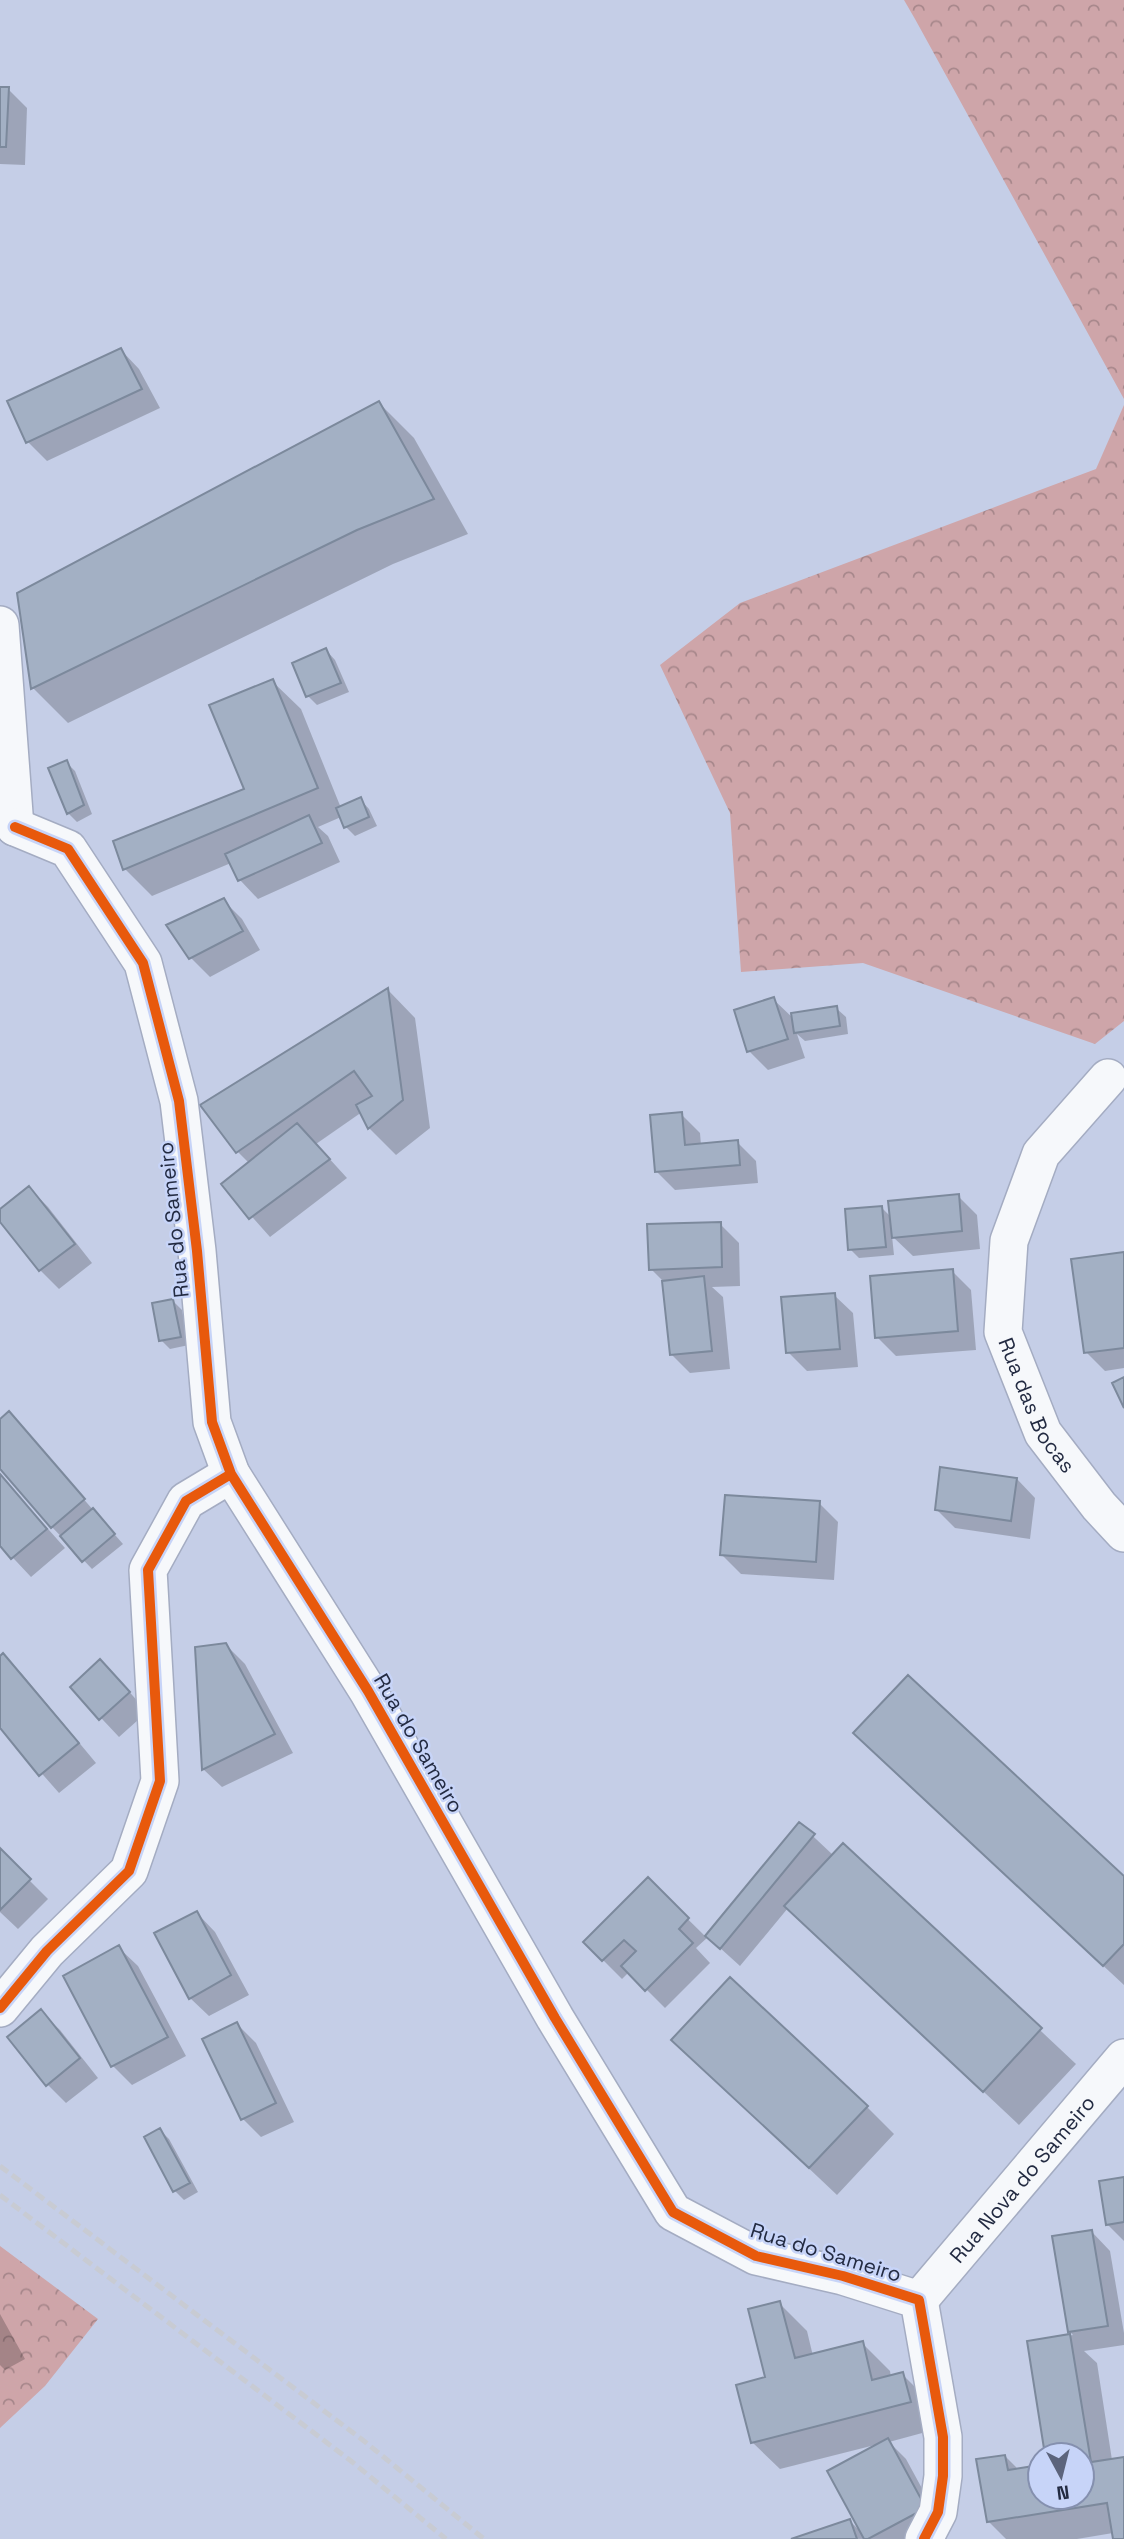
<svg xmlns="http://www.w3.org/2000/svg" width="1124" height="2539" font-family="'Space Grotesk',sans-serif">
  <defs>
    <pattern id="forest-crowns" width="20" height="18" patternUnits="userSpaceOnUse" patternTransform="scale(1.75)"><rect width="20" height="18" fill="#cea5a9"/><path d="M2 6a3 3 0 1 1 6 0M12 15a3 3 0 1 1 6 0" fill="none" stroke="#a7878b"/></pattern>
  </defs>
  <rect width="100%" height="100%" fill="#c5cee7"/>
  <path fill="url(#forest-crowns)" d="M904,0H1124V399L915,19Z
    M1124,405V1021L1095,1044L863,963L741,972L730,813L660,665L740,603L1096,469Z
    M0,2246L98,2319L45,2386L0,2428Z"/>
  <path fill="#0003" d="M0,89H8L27,108L25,165L0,164Z
    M121,350L139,369L160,408L47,461L28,442L9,402Z
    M379,403L414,438L468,534L393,564L68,723L33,688Z
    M326,650L335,660L349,692L317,705L308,696Z
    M273,682L301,709L341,808L360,799L369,809L377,826L355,836L346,827L341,817L318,827L328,836L340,862L258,899L240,880L231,863L152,896L125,869L246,790Z
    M66,762L75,771L92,814L77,822L68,813Z
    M223,900L242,919L260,950L210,977L191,958Z
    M388,990L415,1018L430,1128L396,1155L369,1128L362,1112L316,1144L347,1178L270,1237L224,1185L250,1164L238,1152Z
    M773,999L794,1019L836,1008L846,1017L848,1034L805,1041L797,1034L805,1058L768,1070L749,1051Z
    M681,1114L700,1133L701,1145L737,1142L756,1161L758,1183L675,1190L657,1172Z
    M29,1188L48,1207L92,1263L59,1289L40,1270L0,1220V1212Z
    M958,1196L977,1215L980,1249L913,1256L892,1236L894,1255L859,1258L850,1249L882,1208L892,1218Z
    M720,1224L739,1243L740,1286L712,1287L723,1297L730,1369L690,1373L672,1355L664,1282L651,1269Z
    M1124,1253V1368L1105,1371L1086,1352Z
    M952,1271L971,1290L976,1350L896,1356L877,1337Z
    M834,1295L853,1313L858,1367L807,1371L788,1352Z
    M173,1301L182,1310L189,1345L170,1349L161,1340Z
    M9,1414L123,1544L92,1569L52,1527L0,1466V1422Z
    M0,1475L65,1548L31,1577L0,1544Z
    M1017,1479L1035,1498L1030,1539L955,1528L936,1509Z
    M819,1503L838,1522L834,1580L741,1574L722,1555Z
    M226,1645L245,1664L293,1753L222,1787L203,1769Z
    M3,1656L22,1674L96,1763L59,1793L0,1726V1658Z
    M119,1680L147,1712L119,1737L72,1687Z
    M856,1733L1124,1878V1985L890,1768Z
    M800,1824L833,1855L843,1845L1076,2064L1019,2125L788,1908L740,1966L708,1937L696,1948L710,1963L665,2008L629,1972L622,1979L585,1942L648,1880L706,1937Z
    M0,1851L48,1899L18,1929L0,1912Z
    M197,1913L215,1932L249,1995L209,2016L190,1998Z
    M119,1948L138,1966L186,2056L132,2085L113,2066Z
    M41,2012L60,2030L98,2078L66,2103L48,2085Z
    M237,2024L256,2043L294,2122L261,2137L242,2118Z
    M673,2040L867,2107L894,2134L837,2195Z
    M160,2130L169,2139L198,2192L184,2200L175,2191Z
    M1124,2179V2241L1108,2225Z
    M1092,2232L1110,2251L1124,2333V2345L1084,2351L1097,2363L1112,2460L1124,2459V2539H1114L1113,2533L1077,2539H1006L988,2521L1005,2456L1019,2470L1040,2467V2497H1082V2455H1047L1029,2342L1073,2335L1069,2331Z
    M779,2303L807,2331L813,2356L862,2343L890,2371L891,2377L902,2374L930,2402L937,2429L889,2442L906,2459L943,2527L922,2539H797L850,2521L861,2532L875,2445L780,2469L752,2442L767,2379Z
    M0,2314L25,2359L5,2370L0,2365Z"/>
  <path fill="#a3b0c4" stroke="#7c899c" stroke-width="2" d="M0,87H9L6,147H0Z
    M121,348L142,389L26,443L7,401Z
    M379,401L434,499L357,530L31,689L17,593Z
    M326,648L341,683L306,697L292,663Z
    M273,679L318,788L123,870L113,841L244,789L209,705Z
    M67,760L84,805L67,814L48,768Z
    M361,797L369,817L344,828L336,808Z
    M309,815L322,843L238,881L225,854Z
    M224,898L243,931L189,959L166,925Z
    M388,988L403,1100L368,1129L356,1105L372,1096L354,1071L236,1153L200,1105Z
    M774,997L788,1039L747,1052L734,1010Z
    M837,1006L840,1026L794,1033L791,1013Z
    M682,1112L685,1145L738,1140L740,1165L655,1172L650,1115Z
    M297,1123L330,1159L249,1219L221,1184Z
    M29,1186L75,1244L39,1271L0,1222V1209Z
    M959,1194L962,1231L892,1238L888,1201Z
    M882,1206L886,1247L848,1250L845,1209Z
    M721,1222L722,1267L649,1270L647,1224Z
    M1124,1252V1348L1084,1353L1071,1259Z
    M953,1269L958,1331L875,1338L870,1276Z
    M704,1276L712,1351L670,1355L662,1281Z
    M835,1293L840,1349L786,1353L781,1297Z
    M173,1299L181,1337L159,1341L152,1303Z
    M1124,1377V1408L1112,1383Z
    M9,1411L85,1499L51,1528L0,1469V1419Z
    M940,1467L1017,1478L1011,1521L935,1510Z
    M0,1474L47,1529L11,1559L0,1546Z
    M725,1495L820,1501L816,1562L720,1555Z
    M93,1508L115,1534L82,1562L60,1536Z
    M226,1643L275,1734L202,1770L195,1647Z
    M3,1653L79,1743L39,1776L0,1728V1656Z
    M100,1659L130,1692L99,1720L70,1687Z
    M908,1675L1124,1876V1944L1103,1966L853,1733Z
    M799,1822L815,1834L720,1949L705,1936Z
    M843,1843L1042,2028L983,2092L784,1906Z
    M0,1848L31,1879L0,1910Z
    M648,1877L689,1918L679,1929L693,1943L645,1991L621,1966L636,1951L624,1940L602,1961L583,1942Z
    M197,1911L231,1975L189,1999L154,1933Z
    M119,1945L168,2037L111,2067L63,1976Z
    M730,1977L868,2106L809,2168L671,2040Z
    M41,2009L80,2058L46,2086L7,2037Z
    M237,2022L276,2103L241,2120L202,2039Z
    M160,2128L190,2183L173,2192L144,2137Z
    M1124,2177V2222L1106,2225L1099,2181Z
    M1092,2230L1108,2326L1068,2332L1052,2236Z
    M780,2301L795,2358L863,2341L872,2380L903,2372L911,2402L751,2443L736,2385L765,2377L748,2309Z
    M1070,2334L1091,2462L1124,2457V2539H1113L1107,2503L987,2522L976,2459L1005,2455L1008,2470L1040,2465V2497H1082V2455H1045L1027,2341Z
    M888,2438L926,2508L868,2539H864L827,2471Z
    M850,2519L857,2539H791Z"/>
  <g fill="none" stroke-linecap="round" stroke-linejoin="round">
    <defs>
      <g id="street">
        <path d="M0,625L15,827"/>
        <path d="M15,827L68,849L143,963L179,1101L197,1251L212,1422L231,1474L368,1691L555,2018L673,2212L756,2256L843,2276L919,2300L943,2437V2476L938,2512L924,2539"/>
        <path id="s1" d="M1108,1078L1041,1154L1009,1241L1003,1332L1043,1433L1099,1506L1124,1533"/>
        <path d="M0,2008L47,1951L129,1871L160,1781L148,1570L186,1501L231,1474"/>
        <path id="s2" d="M919,2300L1124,2058"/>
      </g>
    </defs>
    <use href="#street" stroke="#a4acc2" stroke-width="40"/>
    <use href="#street" stroke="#f6f8fb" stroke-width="37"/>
    <path stroke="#c8cbd3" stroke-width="5" stroke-dasharray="10 5" stroke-linecap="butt" d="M0,2166L364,2441L484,2539
      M0,2195L351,2461L446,2539"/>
    <defs>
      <path id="cycleway" d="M15,827L68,849L143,963L179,1101L197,1251L212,1422L231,1474L368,1691L555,2018L673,2212L756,2256L843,2276L919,2300L943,2437V2476L938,2512L924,2539
        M0,2008L47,1951L129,1871L160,1781L148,1570L186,1501L231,1474"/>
    </defs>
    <use href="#cycleway" stroke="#c7d4f8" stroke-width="15"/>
    <use href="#cycleway" stroke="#e8590c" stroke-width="10"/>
  </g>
  <g text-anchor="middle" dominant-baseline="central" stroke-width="5" stroke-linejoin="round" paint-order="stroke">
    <g font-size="21" fill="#232b42" stroke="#c7d4f8">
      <text transform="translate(173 1220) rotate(-96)">Rua do Sameiro</text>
      <text stroke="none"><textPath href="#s1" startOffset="366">Rua das Bocas</textPath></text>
      <text transform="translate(419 1743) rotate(60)">Rua do Sameiro</text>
      <text stroke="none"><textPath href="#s2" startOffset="159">Rua Nova do Sameiro</textPath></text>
      <text transform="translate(826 2252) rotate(17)">Rua do Sameiro</text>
    </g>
  </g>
  <g transform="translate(1061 2476) rotate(173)"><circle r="33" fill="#c7d4f8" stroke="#8590af" stroke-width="2"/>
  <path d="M0-5L12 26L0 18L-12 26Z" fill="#5c647c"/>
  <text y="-10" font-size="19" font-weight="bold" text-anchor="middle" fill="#232b42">N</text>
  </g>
</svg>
